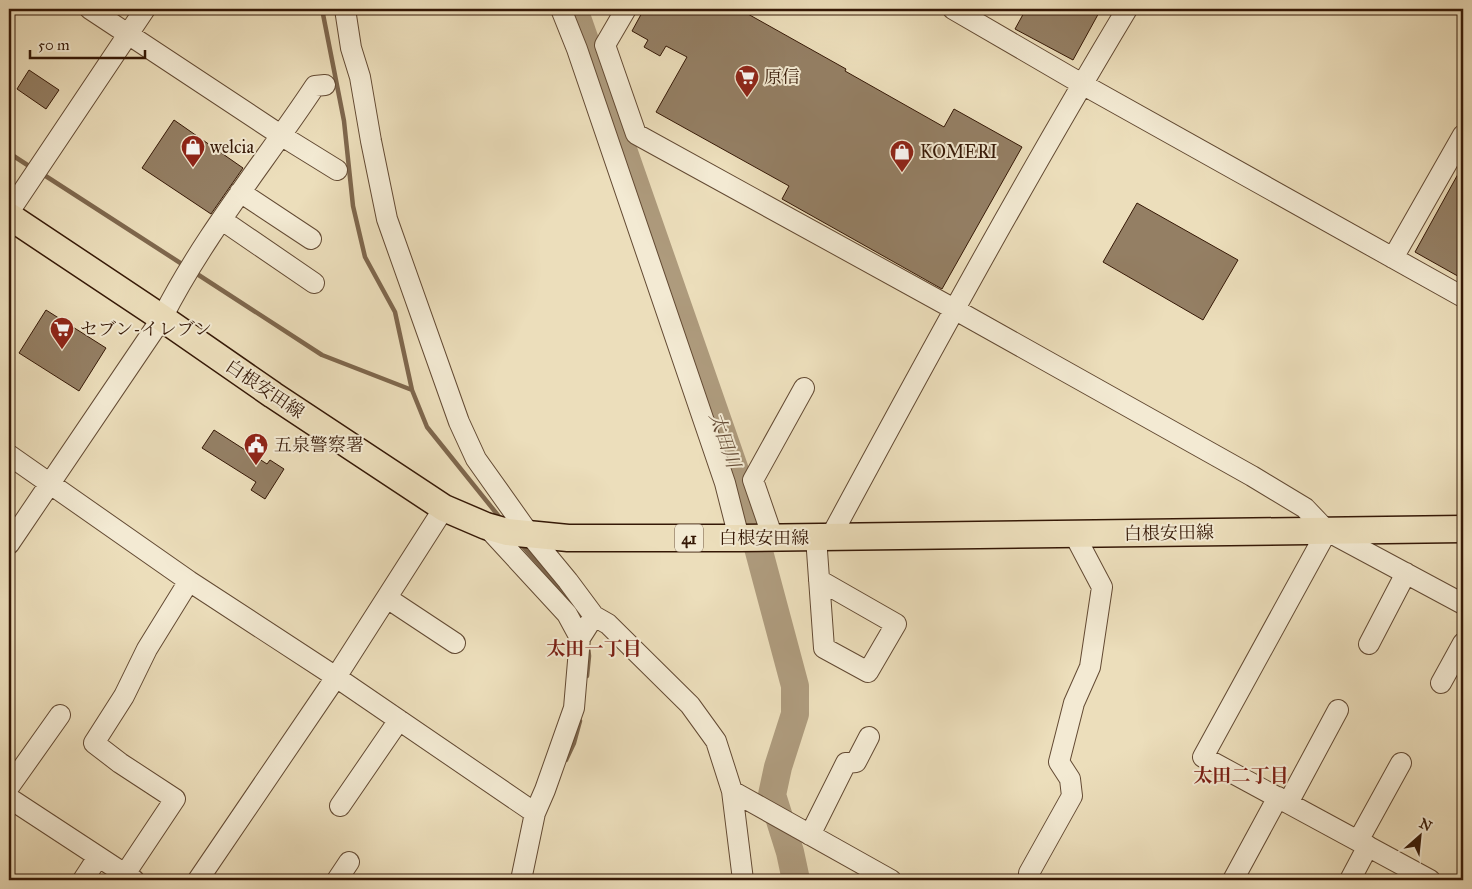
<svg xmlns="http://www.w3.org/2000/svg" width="1472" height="889" font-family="'IM FELL Great Primer','Noto Serif JP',serif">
  <rect width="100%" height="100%" fill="#ecdebb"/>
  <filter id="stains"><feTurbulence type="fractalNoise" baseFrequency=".004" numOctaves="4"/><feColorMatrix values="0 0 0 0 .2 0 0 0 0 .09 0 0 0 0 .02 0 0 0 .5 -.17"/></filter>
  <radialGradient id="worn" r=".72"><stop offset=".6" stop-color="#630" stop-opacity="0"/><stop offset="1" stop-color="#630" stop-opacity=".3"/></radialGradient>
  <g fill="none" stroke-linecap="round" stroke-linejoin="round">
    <path stroke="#7e674d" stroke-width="4.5" d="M322,9L344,121L353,206L365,257L395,312L412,390L427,427L501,519
      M9,153L32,168
      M41,173L185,266
      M194,272L322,355L412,390
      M520,543L568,597
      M575,607L584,622
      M587,676L589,656L588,647
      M566,760L574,743L580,721"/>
    <path stroke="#ae9b7d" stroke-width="28" d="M574,9L745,499L795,686V714L778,767L772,795L790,852L796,880"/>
  </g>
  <path fill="#947f64" stroke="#351806" d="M644,9H739L846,69L845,71L944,127L954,109L1022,147L942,289L782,199L789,186L656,112L687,57L666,46L660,56L644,47L648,40L632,31Z
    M1026,9H1101L1073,60L1015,29Z
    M29,70L59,90L46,109L17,89Z
    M174,120L243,168L211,214L142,168Z
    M1463,165V279L1415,252Z
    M1137,203L1238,260L1203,320L1103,262Z
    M46,310L106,348L79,391L19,353Z
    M214,430L267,464L270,460L284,469L265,499L251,490L256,482L202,448Z"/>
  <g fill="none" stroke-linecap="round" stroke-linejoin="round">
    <defs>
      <path id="minor" d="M90,9L282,136L337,170
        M345,9L351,48L360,77L371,141L387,219L459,422L476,459L530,535L568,581L594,616L608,624L690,705L716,741L732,791L743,880
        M561,9L577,49L725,483L739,538
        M626,9L605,45L636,134L954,309L1252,476L1305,508L1327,531L1463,604
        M953,9L1082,84L1463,297
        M240,192L311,239
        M9,212L145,9
        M222,220L314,283
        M1393,258L1463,135
        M9,455L189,581L336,677L535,813
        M486,526L567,614L580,638
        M1327,531L1203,757L1430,880
        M816,537L824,648L868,672L896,624L819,580
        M773,538L753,480L804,388
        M830,538C926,360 1023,182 1127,9
        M9,544L162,318C204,235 264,163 315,86L325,85
        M387,598L455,643
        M1369,644L1406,573
        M1441,683L1463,643
        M9,787L60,715
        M732,791L891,880
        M9,798L134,880
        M1288,803L1338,710
        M340,806L399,720
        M810,835L846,763L856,762L869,737
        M1358,841L1401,763
        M1029,873L1072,796L1070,779L1059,762L1074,703L1090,667L1102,587L1074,534
        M125,874L175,799L120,763L94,743L124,696L147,649L189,581
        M83,880L98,857
        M198,880L336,677L444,508
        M337,880L349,862
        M521,880L535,813L545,790L574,708L580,638L594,616
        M1233,880L1278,797
        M1350,880L1368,846"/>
      <path id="major" d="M9,216L162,318L273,395L444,508L486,526L507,532L568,538H739L1463,529"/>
    </defs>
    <use href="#minor" stroke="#634a33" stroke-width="22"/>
    <use href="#major" stroke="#351806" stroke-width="29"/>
    <use href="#minor" stroke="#f3ead3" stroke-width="20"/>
    <use href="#major" stroke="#ecdebb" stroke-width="26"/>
  </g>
  <defs>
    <symbol id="supermarket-pin" viewBox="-11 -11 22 30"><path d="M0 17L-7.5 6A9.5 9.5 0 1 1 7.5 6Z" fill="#8f2418" stroke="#f3ead3"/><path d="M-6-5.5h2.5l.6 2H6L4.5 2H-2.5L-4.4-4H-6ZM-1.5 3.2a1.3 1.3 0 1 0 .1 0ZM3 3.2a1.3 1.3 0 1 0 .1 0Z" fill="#fff"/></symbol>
    <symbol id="shop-pin" viewBox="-11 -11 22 30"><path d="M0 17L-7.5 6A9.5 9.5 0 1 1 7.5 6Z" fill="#8f2418" stroke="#f3ead3"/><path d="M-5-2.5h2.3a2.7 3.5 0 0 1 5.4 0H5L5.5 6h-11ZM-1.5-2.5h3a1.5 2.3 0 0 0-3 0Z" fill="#fff"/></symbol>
    <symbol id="civic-pin" viewBox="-11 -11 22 30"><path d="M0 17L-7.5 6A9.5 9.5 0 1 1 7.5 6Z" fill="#8f2418" stroke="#f3ead3"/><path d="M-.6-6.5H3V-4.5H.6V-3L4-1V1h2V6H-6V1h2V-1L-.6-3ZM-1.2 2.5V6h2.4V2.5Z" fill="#fff"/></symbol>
  </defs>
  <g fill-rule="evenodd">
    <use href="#supermarket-pin" x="733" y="63" width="28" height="38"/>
    <use href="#shop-pin" x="179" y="133" width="28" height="38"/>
    <use href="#shop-pin" x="888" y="138" width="28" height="38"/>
    <use href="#supermarket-pin" x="48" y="315" width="28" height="38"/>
    <use href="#civic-pin" x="242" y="431" width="28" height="38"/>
  </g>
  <g text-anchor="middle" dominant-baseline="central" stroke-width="4" stroke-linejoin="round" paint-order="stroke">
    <rect fill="#f3ead3" stroke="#6e5744" stroke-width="1" x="675" y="524.5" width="28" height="27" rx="4"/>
    <g font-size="16" font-weight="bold" fill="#351806">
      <text x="689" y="538">41</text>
    </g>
    <g font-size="18" fill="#351806" stroke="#f3ead3" text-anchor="start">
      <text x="764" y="77">原信</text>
      <text x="210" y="147">welcia</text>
      <text x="920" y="152">KOMERI</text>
      <text x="80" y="329">セブン-イレブン</text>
      <text x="274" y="445">五泉警察署</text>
    </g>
    <g font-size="18" fill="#351806" stroke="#f3ead3">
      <text transform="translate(265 389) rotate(34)">白根安田線</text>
      <text transform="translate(1169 533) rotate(-1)">白根安田線</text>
      <text x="764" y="538">白根安田線</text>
    </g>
    <g font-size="19" font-style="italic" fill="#654c36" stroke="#f3ead3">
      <text transform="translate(725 440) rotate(71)">太田川</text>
    </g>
    <g font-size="19" font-weight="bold" fill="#7a1f14" stroke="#f3ead3">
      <text x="594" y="648">太田一丁目</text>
      <text x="1241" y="775">太田二丁目</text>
    </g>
  </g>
  <rect width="1472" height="889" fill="none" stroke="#ecdebb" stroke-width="30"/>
  <rect x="10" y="10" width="1452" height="869" fill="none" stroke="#351806" stroke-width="2.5"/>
  <rect x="15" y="15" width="1442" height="859" fill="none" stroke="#351806"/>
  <g transform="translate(1420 836) rotate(27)" stroke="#f3ead3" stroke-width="4" paint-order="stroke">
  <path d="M0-4L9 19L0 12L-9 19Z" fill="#351806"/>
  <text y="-8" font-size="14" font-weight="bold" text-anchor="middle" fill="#351806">N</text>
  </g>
  <path d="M30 50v8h115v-8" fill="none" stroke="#351806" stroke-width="2.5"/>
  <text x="38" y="50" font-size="15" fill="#351806" stroke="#f3ead3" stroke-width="4" paint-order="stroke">50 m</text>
  <rect width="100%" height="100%" filter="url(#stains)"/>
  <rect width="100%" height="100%" fill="url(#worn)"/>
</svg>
